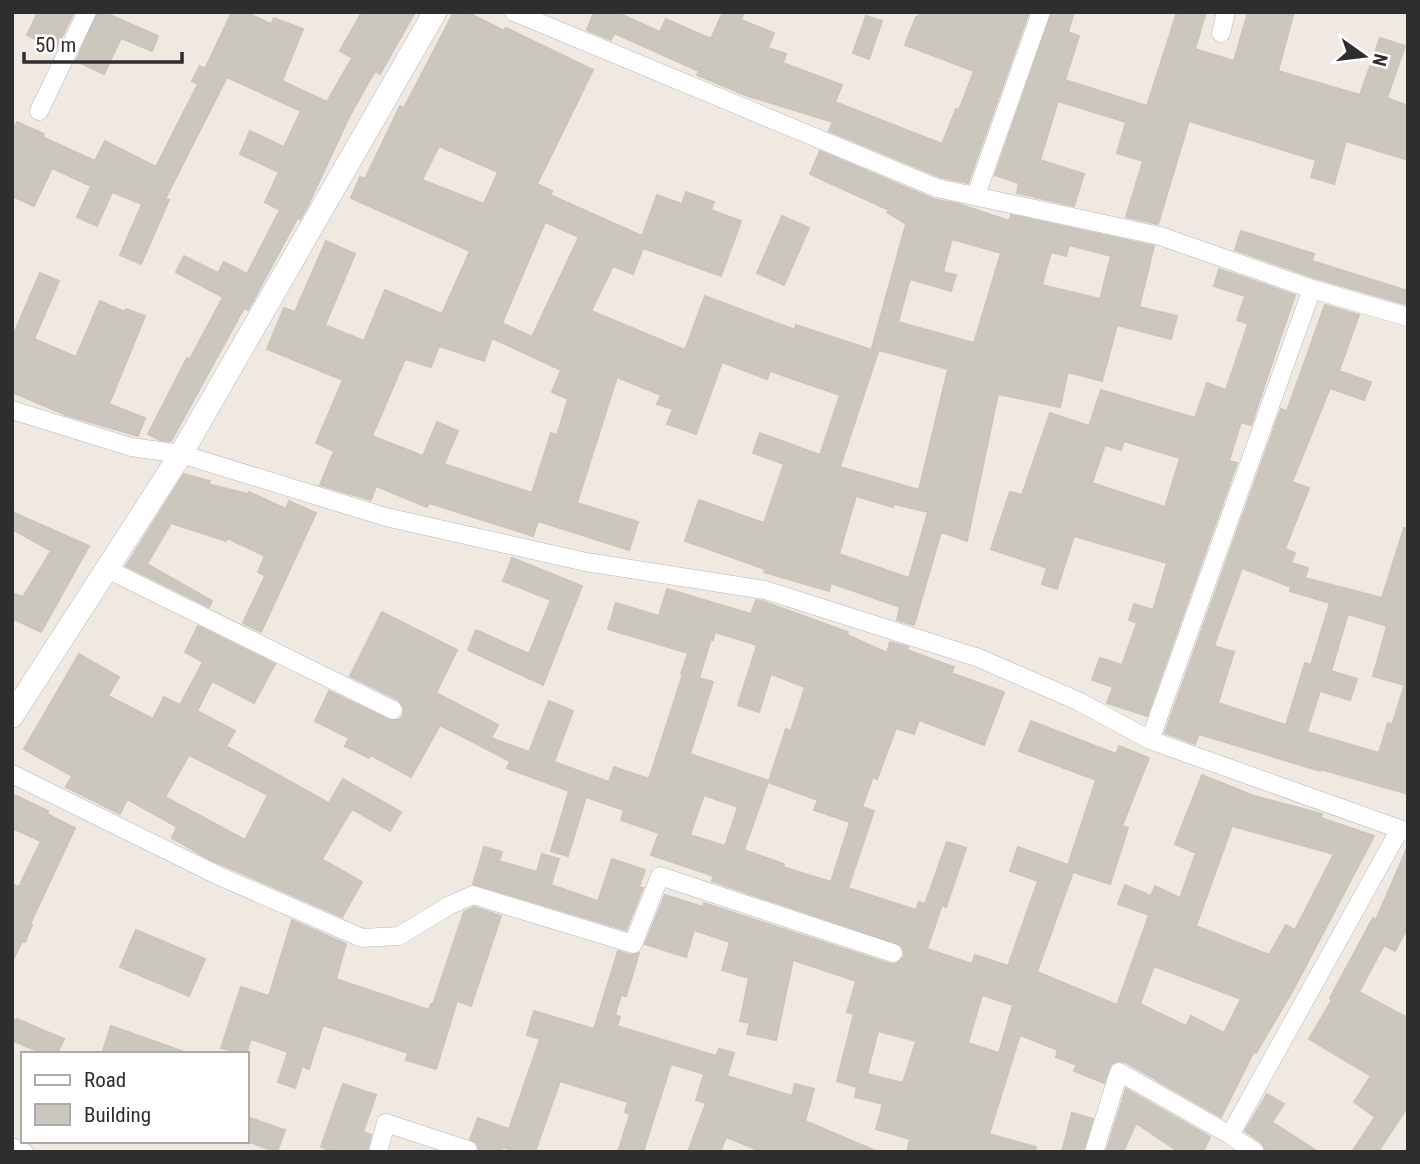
<svg xmlns="http://www.w3.org/2000/svg" width="1420" height="1164" font-family="'Roboto Condensed',sans-serif">
  <rect width="100%" height="100%" fill="#efe9e1"/>
  <path fill="#cbc7bf" stroke="#cbc5ba" stroke-width="2" fill-rule="evenodd" d="M38,12H74L56,49L27,35Z
    M98,12H103L158,36L152,51L121,38L104,74L76,61Z
    M232,12H245L271,24L274,18L303,29L282,81L327,102L352,58L340,51L362,12H415L380,74L375,71L350,115L308,205L300,219L298,217L248,310L244,308L171,441L160,440L148,434L187,358L190,359L223,297L176,272L184,256L218,273L224,262L247,274L280,210L265,202L279,172L240,154L250,131L284,147L301,111L227,77L165,199L169,200L141,264L120,255L142,204L112,192L97,226L77,217L91,186L52,168L34,206L12,196V132L17,122L44,134L42,137L95,161L105,141L156,167L198,84L192,81L200,66L205,69Z
    M454,12H467L504,31L506,28L593,70L537,184L552,191L550,195L642,236L657,195L682,204L686,192L714,202L711,210L741,221L721,276L643,248L633,274L613,266L591,311L685,350L705,296L795,330L796,325L878,352L840,467L919,490L948,369L872,348L906,224L887,212L889,210L810,174L820,151L933,199L959,204L1009,221L1011,215L1154,246L1139,307L1177,316L1171,339L1117,325L1102,381L1068,372L1060,407L998,394L967,541L941,532L914,625L897,620L900,607L831,583L829,591L764,572L765,569L685,541L699,500L764,523L784,464L753,453L760,433L820,455L840,395L770,371L767,379L722,362L696,434L667,424L673,409L657,404L661,395L617,377L577,503L638,522L629,550L538,521L533,536L429,503L427,507L376,486L371,500L320,485L334,451L316,443L343,380L267,349L284,308L295,312L326,241L355,254L325,325L364,341L385,290L442,314L470,251L351,198L360,177L365,179L400,106L404,108ZM439,146L498,172L484,204L422,180ZM545,222L579,237L532,337L502,323ZM952,239L1001,253L974,343L898,322L910,279L951,291L956,275L943,272ZM1069,245L1111,256L1100,299L1042,285L1051,252L1066,256ZM492,338L561,370L552,392L568,399L557,435L551,433L532,493L444,464L458,431L437,422L423,456L372,436L405,359L431,367L439,346L484,361ZM856,496L893,507L894,504L928,512L909,578L839,554Z
    M594,12H616L660,32L666,19L711,39L723,12H744L741,20L774,33L768,48L786,54L783,63L842,85L835,102L942,144L956,109L959,110L974,71L905,45L916,17L918,18L920,12H1029L968,183L940,177L829,131L833,122L748,96L697,75L699,71L614,33L611,40L587,30Z
    M1052,12H1074L1068,32L1079,36L1065,80L1147,106L1177,12H1206L1195,49L1234,61L1248,12H1294L1278,71L1360,95L1380,38L1405,46L1387,98L1408,106V160L1346,141L1334,184L1311,177L1316,160L1189,121L1158,224L1126,217L1143,161L1117,153L1126,122L1058,101L1040,160L1084,174L1074,206L1017,193L1019,183L995,175Z
    M866,16L882,21L869,59L853,53Z
    M782,216L809,228L784,285L757,273Z
    M1241,231L1314,254L1312,261L1408,291V305L1315,278L1235,250Z
    M1219,269L1295,295L1251,425L1241,422L1229,461L1237,463L1147,716L1107,703L1113,687L1092,680L1100,658L1122,665L1137,623L1129,620L1134,604L1153,610L1167,563L1074,536L1057,589L1042,584L1047,568L991,549L1010,492L1022,495L1050,413L1089,426L1101,390L1195,418L1207,383L1226,390L1248,324L1237,320L1245,296L1214,286ZM1124,441L1180,458L1165,507L1092,483L1105,445L1121,450Z
    M40,273L59,281L34,339L76,357L100,301L125,312L126,309L145,316L109,404L145,418L138,436L66,415L12,392V338Z
    M1325,305L1359,315L1339,371L1371,382L1364,400L1330,388L1292,482L1309,488L1285,549L1295,553L1291,563L1308,568L1305,578L1382,598L1404,528H1408V686L1373,676L1387,626L1348,614L1331,671L1357,679L1350,700L1320,691L1307,732L1379,753L1388,723L1392,725L1404,687L1408,688V794L1320,769V771L1199,734L1195,744L1165,733L1281,409L1287,411ZM1242,568L1291,587L1290,591L1330,603L1311,665L1305,663L1286,725L1218,703L1234,652L1214,646Z
    M184,474L210,481L208,484L248,494L249,492L286,509L289,501L316,513L261,632L243,623L265,576L258,572L265,556L227,538L226,541L171,523L147,564L212,601L209,607L126,566Z
    M12,512L89,546L41,632L12,618V593L23,597L51,551L12,529Z
    M512,558L582,586L543,685L468,650L476,630L529,654L551,600L503,581Z
    M667,589L751,614L756,600L762,601L848,632L847,635L887,653L890,642L908,647L907,650L954,667L951,673L1004,692L984,745L919,720L914,734L896,728L877,779L873,777L862,807L874,811L848,888L916,910L919,902L925,904L947,842L966,848L946,907L942,905L927,949L972,964L975,955L1008,966L1038,881L1010,871L1018,847L1068,865L1096,780L1019,751L1031,721L1116,754L1119,746L1149,758L1122,826L1128,828L1110,884L1073,872L1037,972L1117,1005L1149,915L1118,904L1125,885L1151,896L1155,886L1180,898L1196,853L1175,844L1202,775L1254,796L1322,814L1321,818L1374,836L1293,990L1256,1053L1254,1051L1221,1117L1125,1062L1117,1061L1111,1064L1104,1083L1074,1071L1077,1065L1056,1057L1058,1050L1020,1035L989,1134L1036,1147L1035,1152H907L910,1139L876,1129L883,1104L855,1097L857,1087L837,1081L854,1014L847,1012L856,981L793,960L776,1040L747,1034L750,1023L740,1021L749,978L722,970L730,942L694,930L686,957L645,944L665,895L703,907L704,903L890,964H896L904,957V951L901,945L712,881L714,876L651,855L659,833L621,820L624,810L589,798L586,797L568,856L551,851L569,791L507,768L510,761L440,725L411,777L371,755L369,758L345,746L349,738L315,721L329,691L389,720H399L403,716L404,709L399,700L350,676L382,612L457,650L436,693L498,725L491,738L529,752L549,701L573,711L554,762L609,782L614,767L649,779L683,674H681L688,653L608,629L616,603L659,616ZM715,632L757,645L738,705L759,712L771,674L805,687L791,731L786,729L769,781L690,754L713,682L699,678L711,639L713,640ZM768,782L818,800L814,810L850,822L831,882L783,867L784,864L744,850ZM704,795L738,807L725,846L690,835ZM1232,826L1334,854L1295,930L1286,925L1269,955L1196,926ZM1154,966L1241,999L1224,1033L1191,1016L1186,1026L1140,1004ZM982,995L1013,1005L999,1053L968,1043ZM878,1031L916,1041L903,1083L867,1074Z
    M198,626L275,664L254,703L212,681L197,711L235,731L226,746L329,803L343,779L401,812L390,831L352,809L322,859L362,882L342,917L209,859L172,838L177,827L127,799L120,814L66,787L72,776L24,749L79,654L119,677L108,696L153,719L164,697L180,705L203,662L185,652ZM189,755L268,795L245,840L165,797Z
    M12,794L48,811L47,814L75,828L30,924L32,925L25,942L22,941L12,962V884L19,887L41,841L12,828Z
    M1408,846V927L1395,951L1384,945L1359,992L1408,1018V1106L1378,1152H1352L1375,1117L1354,1102L1371,1076L1309,1039L1332,1000L1330,998L1373,918L1376,920Z
    M484,847L502,852L499,861L537,872L542,854L559,859L551,885L598,901L612,859L645,870L639,887L643,888L626,930L473,884Z
    M474,907L501,916L471,1006L457,1001L436,1069L406,1060L408,1053L323,1025L309,1069L302,1066L295,1088L278,1082L288,1052L251,1039L246,1054L221,1048L241,987L269,996L292,920L346,944L336,979L429,1010L431,1004H433L464,912Z
    M136,930L205,959L189,996L120,967Z
    M618,951L630,955L639,953L626,996L621,995L615,1015L620,1017L617,1026L716,1056L719,1049L734,1053L727,1076L792,1096L795,1084L814,1089L805,1121L878,1152H763L726,1137L720,1152H688L706,1103L696,1100L704,1074L671,1064L643,1152H618L630,1114L625,1112L628,1102L560,1081L535,1152H516L503,1147L501,1152H479L477,1143L470,1139L478,1118L509,1129L540,1039L527,1035L534,1011L594,1029Z
    M12,1019L17,1021V1019L64,1039L57,1054H44L12,1040Z
    M111,1026L182,1051L181,1054H102Z
    M343,1084L376,1095L363,1132L371,1135L367,1152H334L321,1147Z
    M1126,1089L1210,1137L1203,1152H1179L1136,1123L1123,1152H1106Z
    M1267,1094L1284,1104L1272,1122L1318,1152H1266L1262,1143L1245,1131Z
    M1072,1113L1093,1119L1083,1152H1062Z
    M247,1117L285,1130L277,1152L247,1141Z"/>
  <g fill="none" stroke-linecap="round" stroke-linejoin="round">
    <defs>
      <path id="minor" d="M514,12L937,188L1160,236L1312,289L1408,317
        M1221,33L1226,12
        M39,111L87,12
        M976,195L1041,12
        M12,410L131,447L181,454L386,517L586,562L765,590L979,658L1078,701L1150,740L1408,832
        M107,569L393,710
        M1150,740L1312,289
        M12,774L219,876L362,938L399,936L450,905L473,895L633,944L660,876L893,953
        M1230,1135L1255,1152
        M12,1147L24,1152
        M378,1152L386,1123L468,1150
        M1094,1152L1119,1072L1230,1135L1400,829"/>
      <path id="tertiary" d="M12,716L181,454L435,12"/>
    </defs>
    <use href="#minor" stroke="#b4b7c1" stroke-width="19"/>
    <use href="#tertiary" stroke="#b4b7c1" stroke-width="24"/>
    <use href="#minor" stroke="#fff" stroke-width="18"/>
    <use href="#tertiary" stroke="#fff" stroke-width="23"/>
  </g>
  <rect width="1420" height="1164" fill="none" stroke="#2e2e2e" stroke-width="28"/>
  <rect x="21" y="1052" width="228" height="91" fill="#ffffff" stroke="#ababab" stroke-width="2"/>
  <rect x="35" y="1075" width="35" height="10" fill="#ffffff" stroke="#ababab" stroke-width="2"/>
  <text x="84" y="1087" font-size="21" fill="#2e2e2e">Road</text>
  <rect x="35" y="1104" width="35" height="21" fill="#cbc7bf" stroke="#ababab" stroke-width="2"/>
  <text x="84" y="1122" font-size="21" fill="#2e2e2e">Building</text>
  <g transform="translate(1364 56) rotate(104)" stroke="#ffffff" stroke-width="5" paint-order="stroke">
  <path d="M0-5L12 26L0 18L-12 26Z" fill="#2e2e2e"/>
  <text y="-10" font-size="19" font-weight="bold" text-anchor="middle" fill="#2e2e2e">N</text>
  </g>
  <path d="M24 52v10h158v-10" fill="none" stroke="#2e2e2e" stroke-width="3.5"/>
  <text x="35" y="52" font-size="21" fill="#2e2e2e" stroke="#ffffff" stroke-width="5" paint-order="stroke">50 m</text>
</svg>
